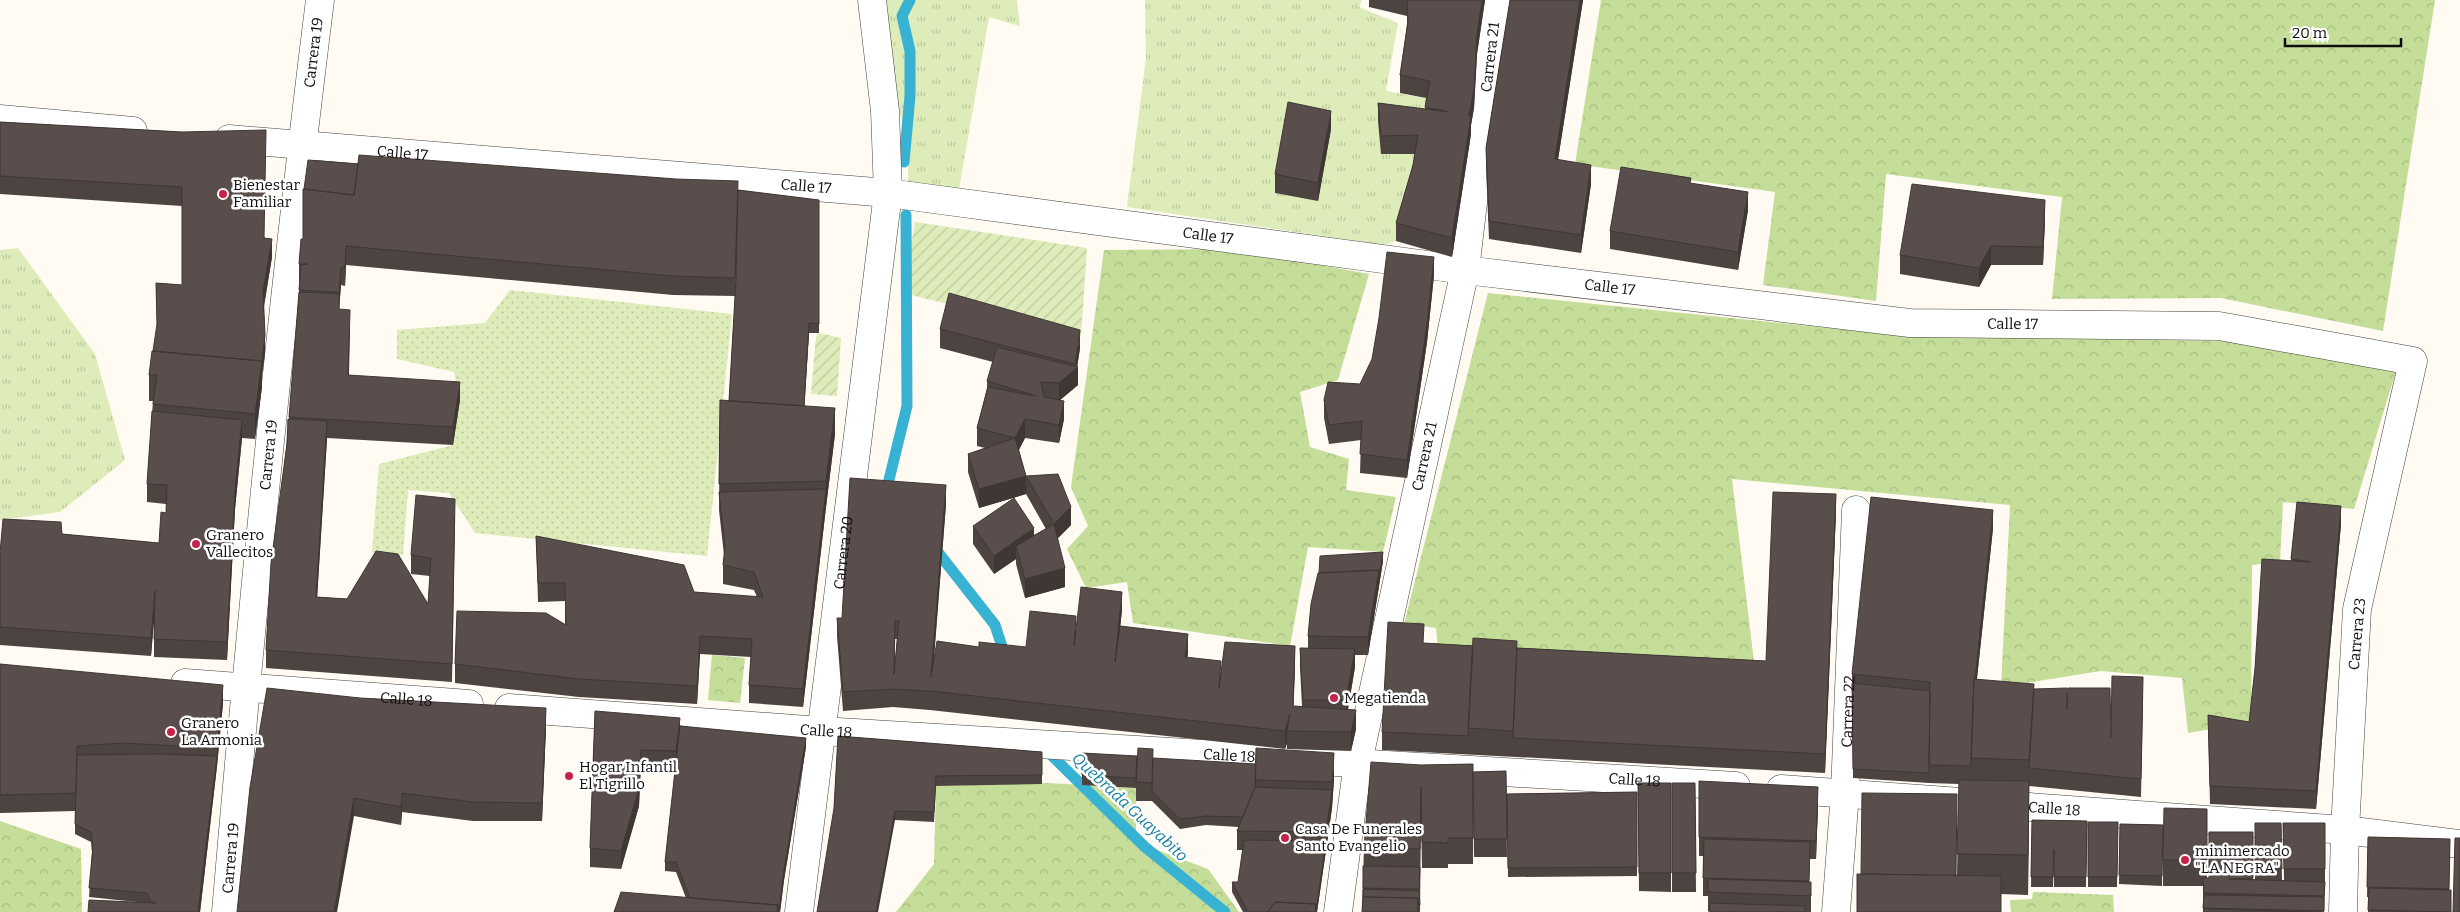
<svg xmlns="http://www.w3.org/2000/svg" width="2460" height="912" font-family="Bitter,serif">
  <defs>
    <pattern id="grass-tufts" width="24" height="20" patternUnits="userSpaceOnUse" patternTransform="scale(1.25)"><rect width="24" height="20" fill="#ddecb9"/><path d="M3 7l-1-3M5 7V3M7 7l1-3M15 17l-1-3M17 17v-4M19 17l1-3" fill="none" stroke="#bcc99e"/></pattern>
    <pattern id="forest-crowns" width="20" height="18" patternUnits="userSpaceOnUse" patternTransform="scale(1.25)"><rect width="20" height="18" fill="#c4dd98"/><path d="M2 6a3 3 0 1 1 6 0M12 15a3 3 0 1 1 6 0" fill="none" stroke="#a7bc82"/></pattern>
    <pattern id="park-dots" width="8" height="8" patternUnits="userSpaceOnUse" patternTransform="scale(1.25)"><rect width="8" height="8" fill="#ddecb9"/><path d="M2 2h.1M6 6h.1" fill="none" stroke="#bcc99e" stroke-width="1.8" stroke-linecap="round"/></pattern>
    <pattern id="garden-furrows" width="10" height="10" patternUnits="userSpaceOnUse" patternTransform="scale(1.25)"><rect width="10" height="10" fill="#ddecb9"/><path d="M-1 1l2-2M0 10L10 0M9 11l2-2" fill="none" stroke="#bcc99e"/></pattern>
  </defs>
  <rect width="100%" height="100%" fill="#fffaf2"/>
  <path fill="url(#grass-tufts)" d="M865,0H1017L1020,26L989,17L959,189L908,186V135L866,24Z
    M1145,0H1362L1359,7L1398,23L1386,91L1430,99L1396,241L1384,245L1127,207L1146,58Z
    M18,248L95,354L125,460L60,512L0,520V250Z"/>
  <path fill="url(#forest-crowns)" d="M1601,0H2435L2383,331L2221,298L2052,299L2062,197L1886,174L1876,301L1763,285L1775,192L1575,164Z
    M1233,249L1369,274L1338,380L1300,392L1310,447L1349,459L1346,490L1396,497L1383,552L1308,547L1290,646L1133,623L1127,582L1086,588L1067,549L1088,526L1071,487L1104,250Z
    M1488,293L1906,336L2227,341L2396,371L2354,509L2283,502L2280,562L2252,565L2251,722L2188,733L2182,678L2101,671L2001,687L2010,505L1732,479L1754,662L1438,649L1436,628L1404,624Z
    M712,655L745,658L740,703L708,700Z
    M1048,783L1136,788V842L1208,869L1239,912H896L934,864L936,786Z
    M0,821L81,849L82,912H0Z
    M2033,892L2113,895L2114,912H2011L2010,900L2032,899Z"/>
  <path fill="url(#park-dots)" d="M510,290L732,314L707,556L475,533L449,493L408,490L403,555L372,552L379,464L453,445L460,400L454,372L397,359V330L485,323Z"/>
  <path fill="url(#garden-furrows)" d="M915,222L1087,248L1081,337L903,293Z
    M819,333L841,338L837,396L811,394L816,336Z"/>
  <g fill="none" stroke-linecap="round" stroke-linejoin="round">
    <path stroke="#38b2d3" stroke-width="11" d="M904,162L910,96V51L902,16L910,0
      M892,494L887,488L907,406L906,215
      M933,546L995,625L1006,659
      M1044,748L1145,847L1225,912"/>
    <defs>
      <g id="street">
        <path d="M0,119L133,131"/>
        <path id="s1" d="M229,139L888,193L1465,270L1910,323L2219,326L2413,361L2357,609L2345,830L2343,912"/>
        <path id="s2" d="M185,683L469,704"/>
        <path id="s3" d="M509,708L821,731L1736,786"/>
        <path id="s4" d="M1781,789L2345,830L2460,844"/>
        <path id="s5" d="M226,912C252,607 282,303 320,0"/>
        <path id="s6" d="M799,912L888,193L885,111L872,0"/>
        <path id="s7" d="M1338,912L1358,762L1465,270L1497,0"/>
        <path id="s8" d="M1836,912L1845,793L1856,510"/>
      </g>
    </defs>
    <use href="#street" stroke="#424242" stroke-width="29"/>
    <use href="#street" stroke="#fff" stroke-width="28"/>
  </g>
  <path fill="#4d4340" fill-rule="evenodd" d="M1369,0H1485L1477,54L1474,108L1471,125V134L1452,257L1396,241V223L1413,165L1415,154H1381L1378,121V103L1425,109L1426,98L1400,93V75L1407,24V16L1369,7Z
    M1510,0H1583L1558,160L1591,184L1581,253L1489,239L1486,167V148Z
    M0,122L182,132L265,238L272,257L264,307L265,353L262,375V387L255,439L242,438L235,509L227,660L154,657V618L151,656L0,645V553L62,534L159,543L166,513V504L147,502V484L153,401H149V375L157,327L156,283L182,285V206L0,194Z
    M1331,129L1318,201L1275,193V174Z
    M738,190L819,200V333H809L804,406L835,434L826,507L803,707L749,703V685L751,657L700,654L697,704L579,697L455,683V664L565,625V601L538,602L536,536L694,592L757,597L754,590L723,584V565L724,555L719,510L720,400L729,401L736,279L738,217L735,296L673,295L346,265L345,286L341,285L339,309L350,328L349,375L460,400L453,445L327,438L317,597L428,604L430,576L411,574V555L455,517L452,682L266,668V650L289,419L299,292V264L303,239Z
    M1748,210L1738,270L1610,249V231Z
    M2045,218L2043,265H1991L1979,287L1900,274V255Z
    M1434,275L1427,342L1407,478L1360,473L1361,440L1329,444L1324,418V400L1360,384Z
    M940,329L1080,348L1077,367L1078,385L1060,400L1064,419L1059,443L1025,438L1019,450L1026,476L1071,525L1057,539L1065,587L1025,598L1016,564V559L994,574L973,544V526L1034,535L1046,529L1026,494L979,508L968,472V454L985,448L977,446V428L987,388V381L993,362L940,348Z
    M2297,502L2341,524L2316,809L2210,804L2208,715L2249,722L2291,561Z
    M946,504L934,659L979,647H1026L1076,629L1122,610L1120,626L1188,653L1187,657L1221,673L1295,664L1293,706H1302L1300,667V648H1308V636L1383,561L1368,655H1355V667L1348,710L1356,729L1351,751L1287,749V743L1285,749L930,710L893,707L843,711L837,636V618H842ZM895,639H897L895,666Z
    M1836,512L1825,773L1382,750V732L1424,643L1766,661Z
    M1993,528L1977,679L2034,689L2111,737L2143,696L2141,797L2029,786L2028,895L2001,894L1956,875H1957L1959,784L1929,783L1853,778L1852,674Z
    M0,664L223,703L217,766L200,912H88L137,902L89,897L92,853L91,842L75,834V811L0,813Z
    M595,711L806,747L784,880L780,912L686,898L676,872L665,871V862L675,769L641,768L639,806L621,869L590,867V848Z
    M546,727L542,821H473L402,812L401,825L354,816L250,787Z
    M838,736L1042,752V784L936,786L934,822L895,820L834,808Z
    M1082,753L1153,759L1334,779L1332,808L1317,912H1243L1232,892V882H1238L1243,850H1237V831L1239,827L1206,825L1180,829L1152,801H1136V788L1082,785Z
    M1473,764V864H1448V868H1422L1421,813L1420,912H1362L1364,847L1421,765Z
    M1506,771L1507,857H1474L1473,772Z
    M1699,781L1818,805L1816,859H1810L1809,882H1811V912H1709V911H1708V896H1703V856H1699Z
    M1638,783H1671V892L1639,891Z
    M1672,783H1695L1696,892H1672Z
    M1637,792V876L1508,877L1507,794Z
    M2207,809V878H2209L2253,832V879H2255V823H2281L2282,880H2284L2283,823H2325V887L2324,912H2203V886H2163V860Z
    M2032,820L2087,821L2086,887H2054V860L2053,887H2031Z
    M2088,822H2118L2117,887H2088Z
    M2120,824L2163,825L2162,886L2119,884Z
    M2368,837L2450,839L2449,890L2451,912H2368V897H2367Z"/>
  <path fill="#3e3734" d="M1482,0H1485L1477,54L1474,108L1471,125V134L1452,257V238L1477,35Z
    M1580,0H1583L1555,178V159Z
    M1331,111V129L1318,201V183Z
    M1591,165V184L1581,253V235Z
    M1748,192V210L1738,270V252Z
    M738,200L735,296V278Z
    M2045,200V218L2043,265V247Z
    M272,239V257L263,310V292Z
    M346,246V265L345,286V267Z
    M1991,246V265L1979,287V268Z
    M1434,257V275L1427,342L1407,478V460Z
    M341,267V285L339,310V328V292Z
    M809,323V333L803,429V419Z
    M1080,330V348L1077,368L1078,367V385L1059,401V383L1075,369Z
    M265,335V353L262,375V387L255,439V414Z
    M460,382V400L453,445V427Z
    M1064,401V419L1059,443V425Z
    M835,408V434L826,507V481Z
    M1025,419V438L1015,456V438Z
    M242,420V438L235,509L227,660V642L235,490Z
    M327,421V439L316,616V597Z
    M1026,476V494L979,508V489Z
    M946,485V504L931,692V677Z
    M826,489V507L803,707V689Z
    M1836,494V512L1825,773V754Z
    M2341,506V524L2316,809V791Z
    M1071,507V525L1054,542V524Z
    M1993,510V528L1974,705V687Z
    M1034,528V547L1016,546V559L994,574V556Z
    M1383,552V561L1368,655V637L1379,570Z
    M1065,568V587L1025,598V579Z
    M155,591V609L151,656V638Z
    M1122,592V610L1115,680V662Z
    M1188,634V653L1185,675V657Z
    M700,636V654L697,704V686Z
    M1295,646V664L1293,724V706Z
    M1355,649V667L1346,719V700Z
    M223,685V703L217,766L200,912H198L217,756V748Z
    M546,708V727L542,821V803Z
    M1356,710V729L1351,751V732Z
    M1290,714L1287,731V743L1285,749V731Z
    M680,718V736L676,769V751Z
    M806,738V747L784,880L780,912H779L784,870Z
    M641,750L639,806L621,869V851Z
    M1334,753V779L1332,808L1326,851V832L1332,790Z
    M2029,781V821L2028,895V855Z
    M1818,787V805L1816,859V841Z
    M402,793V812L401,825V807Z
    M354,798V816L337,912H334Z
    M895,811V820L878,912H876Z
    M1326,841V851L1317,912H1316Z"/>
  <path fill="#594e4b" stroke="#3e3734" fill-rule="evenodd" d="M1407,0H1482L1477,35L1474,89L1469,116H1471L1452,238L1396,223L1413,165L1418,135L1381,136L1378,103L1449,112L1425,107L1430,81L1400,75L1408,22Z
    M1510,0H1580L1555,159L1591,165L1581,235L1489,221L1486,148Z
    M1288,102L1331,111L1318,183L1275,174Z
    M0,122L182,132L266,130L264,238L272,239L263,292L265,335L262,361L153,351L157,324L156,283L182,285V187L0,176Z
    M359,155L676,179L738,181L735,278L673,276L346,246L345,267H341L339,292L299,290L301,265L308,264H299L301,239H303V189L354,195Z
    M308,160L358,164L354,195L304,189Z
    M1621,167L1691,178L1690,183L1748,192L1738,252L1610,231Z
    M1912,184L2045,200L2043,247L1991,246L1979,268L1900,255Z
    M738,190L819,200V324L809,323L804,406L729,401L736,279Z
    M1387,252L1434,257L1427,324L1407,460L1360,454L1362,421L1329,425L1324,400L1328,382L1360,384L1372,359L1379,318Z
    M299,292L339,294V309L350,310L348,375L460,382L453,427L289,417Z
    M949,293L1080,330L1075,364L940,329Z
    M997,347L1078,367L1059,383L1041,382L1044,397L1064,401L1059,425L1025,419L1015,438L977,428L988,387L1036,396L987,381Z
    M152,351L262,361L255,414L153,404L157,375H149Z
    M720,400L835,408L826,481L719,484Z
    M152,411L242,420L235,490L227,642L154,639L155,591L151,638L0,627V553L3,519L61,522L62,534L159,543L161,512L166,513L167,485L147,484Z
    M288,419L327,421L316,597L347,599L376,551L398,554L428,604L431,558L411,555L416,495L455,499L452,664L266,650L271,563L287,444Z
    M1015,438L1026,476L1058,474L1071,507L1054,524L1065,568L1025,579L1016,546L1054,524L1026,476L979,489L968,454Z
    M850,478L946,485L931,677L937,641L979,647V642L1026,647L1030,611L1076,616L1074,646L1081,587L1122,592L1115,662L1120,626L1188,634L1185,657L1221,661L1219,688L1225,642L1295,646L1293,706L1356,710L1351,732L1287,731L1290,714L1285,731L930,691L893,689L843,692L837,618H842ZM895,621H899L894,674Z
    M826,489L803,689L749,685L752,639L700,636L697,686L579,679L455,664L457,611L546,613L566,625L565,583H538L536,536L684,565L694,592L763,597L754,572L723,565L725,547L719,492Z
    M1773,492L1836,494L1825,754L1513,738L1517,648L1766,661Z
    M1871,497L1993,510L1975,679H1974L1971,766L1929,765L1930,682L1852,674Z
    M1014,498L1034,528L994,556L973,526Z
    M2297,502L2341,506L2316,791L2210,786L2208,715L2249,722L2255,668L2262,559L2311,562L2291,559Z
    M1383,552L1379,579V570L1319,573L1320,556Z
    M1379,570L1368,637L1308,636L1311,604L1318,573Z
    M1388,622L1424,624L1423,643L1473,646L1468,736L1382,732Z
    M1473,638L1517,641L1513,731L1468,728Z
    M1300,648L1355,649L1346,700H1303Z
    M0,664L223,685L217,748L123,743L77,746L76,793L0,795Z
    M2112,676L2143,677L2141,779L2029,768L2034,689L2067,688V709L2068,688H2110L2111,737Z
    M1974,679L2034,684L2029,760L1971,758Z
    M1852,683L1930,691L1929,773L1853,769Z
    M267,688L360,698L546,708L542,803L473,802L402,793L401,807L354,798L334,912H237L250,787Z
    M595,711L680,718L676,751L641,750L639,788L621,851L590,848Z
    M680,726L806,738L784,870L779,912H778V905L690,898L676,862H665Z
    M838,736L1042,752V775L936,776L934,812L895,811L876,912H817L834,808Z
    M1138,748L1153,749L1152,783L1136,782Z
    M1256,748L1334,753L1332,782L1255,780Z
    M1082,753L1137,756L1136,778L1082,775Z
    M158,754L217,756L198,912H88L89,900L156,903L151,902L147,893L89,888L93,847L91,832L75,824L77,755Z
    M1153,758L1256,764L1255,787L1243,817L1206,816L1180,819L1152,791Z
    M1371,762L1421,765L1473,764V838H1448V843L1422,842L1421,787L1420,849L1364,847Z
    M1506,771L1507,839H1474L1473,772Z
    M1959,780L2029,781L2028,855L1957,854Z
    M1699,781L1818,787L1816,841L1699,837Z
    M1638,783H1671V873H1639Z
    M1672,783H1695L1696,873H1672Z
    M1255,787L1332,790L1326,832L1237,831Z
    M1637,792V867L1508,868L1507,794Z
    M1862,793L1957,794L1956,875L1861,874Z
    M2164,808L2207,809V860H2163Z
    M2032,820L2087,821L2086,877H2054V849L2053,877H2031Z
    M2088,822H2118L2117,877H2088Z
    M2255,823H2281L2282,869H2255Z
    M2283,823H2325V869H2284Z
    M2120,824L2163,825L2162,876L2119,875Z
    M2209,832H2253V878L2229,879L2325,882L2324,896L2204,893L2203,878H2209Z
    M2368,837L2450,839L2449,889L2367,887Z
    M2455,838H2460V912H2453Z
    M1704,839L1810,842L1809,881L1703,878Z
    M1244,840L1326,841L1316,912V904L1275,902L1268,912H1248L1232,882H1238Z
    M1363,866L1420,867L1419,889L1363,888Z
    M1857,874L2001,876V912H1857Z
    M1708,879L1811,882V896L1708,892Z
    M2369,888L2451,890V912L2368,910Z
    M1363,889L1419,891L1420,905H1418V898L1363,897Z
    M621,892L778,905L777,912H614Z
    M2204,895L2324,897V911L2203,908Z
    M1363,897L1418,898V912H1362Z
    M1275,902L1316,904L1315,912H1268Z
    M1710,903L1805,906V912H1709Z
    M2204,909L2310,912H2204Z"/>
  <g fill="#c62148" stroke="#fff" stroke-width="2">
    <circle cx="223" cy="194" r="5"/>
    <circle cx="196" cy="544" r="5"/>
    <circle cx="1334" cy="698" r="5"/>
    <circle cx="171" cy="732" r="5"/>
    <circle cx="569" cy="776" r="5"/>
    <circle cx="1285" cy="838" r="5"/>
    <circle cx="2185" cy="860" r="5"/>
  </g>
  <g text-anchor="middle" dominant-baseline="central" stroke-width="5" stroke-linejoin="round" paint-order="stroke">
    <g font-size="15" fill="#0f0f0f" stroke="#fff">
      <text stroke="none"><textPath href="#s5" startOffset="864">Carrera 19</textPath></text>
      <text stroke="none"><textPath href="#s7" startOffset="869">Carrera 21</textPath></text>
      <text stroke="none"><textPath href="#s1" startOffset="174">Calle 17</textPath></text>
      <text stroke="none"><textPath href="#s1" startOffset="579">Calle 17</textPath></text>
      <text stroke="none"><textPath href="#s1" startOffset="984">Calle 17</textPath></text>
      <text stroke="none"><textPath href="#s1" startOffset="1389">Calle 17</textPath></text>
      <text stroke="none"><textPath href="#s1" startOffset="1794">Calle 17</textPath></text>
      <text stroke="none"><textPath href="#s5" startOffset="459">Carrera 19</textPath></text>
      <text stroke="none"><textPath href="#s7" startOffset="464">Carrera 21</textPath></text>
      <text stroke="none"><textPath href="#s6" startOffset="362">Carrera 20</textPath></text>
      <text transform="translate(2357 634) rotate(-85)">Carrera 23</text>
      <text stroke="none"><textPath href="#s2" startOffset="222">Calle 18</textPath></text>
      <text stroke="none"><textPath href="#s8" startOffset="201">Carrera 22</textPath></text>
      <text stroke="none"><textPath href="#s3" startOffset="318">Calle 18</textPath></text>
      <text stroke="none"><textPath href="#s3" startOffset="722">Calle 18</textPath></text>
      <text stroke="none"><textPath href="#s3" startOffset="1128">Calle 18</textPath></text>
      <text stroke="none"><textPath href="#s4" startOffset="274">Calle 18</textPath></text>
      <text stroke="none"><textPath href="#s5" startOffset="54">Carrera 19</textPath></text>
    </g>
    <g font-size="15" fill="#0f0f0f" stroke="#fff" text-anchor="start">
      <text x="233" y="185">Bienestar<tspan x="233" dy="17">Familiar</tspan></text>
      <text x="206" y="535">Granero<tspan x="206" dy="17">Vallecitos</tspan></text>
      <text x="1344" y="698">Megatienda</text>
      <text x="181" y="723">Granero<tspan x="181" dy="17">La Armonia</tspan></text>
      <text x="579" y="767">Hogar Infantil<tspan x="579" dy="17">El Tigrillo</tspan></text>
      <text x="1295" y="829">Casa De Funerales<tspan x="1295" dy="17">Santo Evangelio</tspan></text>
      <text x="2195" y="851">minimercado<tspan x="2195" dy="17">"LA NEGRA"</tspan></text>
    </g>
    <g font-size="16" font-style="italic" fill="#137da0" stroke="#fff">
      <text transform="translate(1130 807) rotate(43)">Quebrada Guayabito</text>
    </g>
  </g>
  <path d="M2285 38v8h116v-8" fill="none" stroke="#0f0f0f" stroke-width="2.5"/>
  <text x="2292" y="38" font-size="15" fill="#0f0f0f" stroke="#ffffff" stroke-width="4" paint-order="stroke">20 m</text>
</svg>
